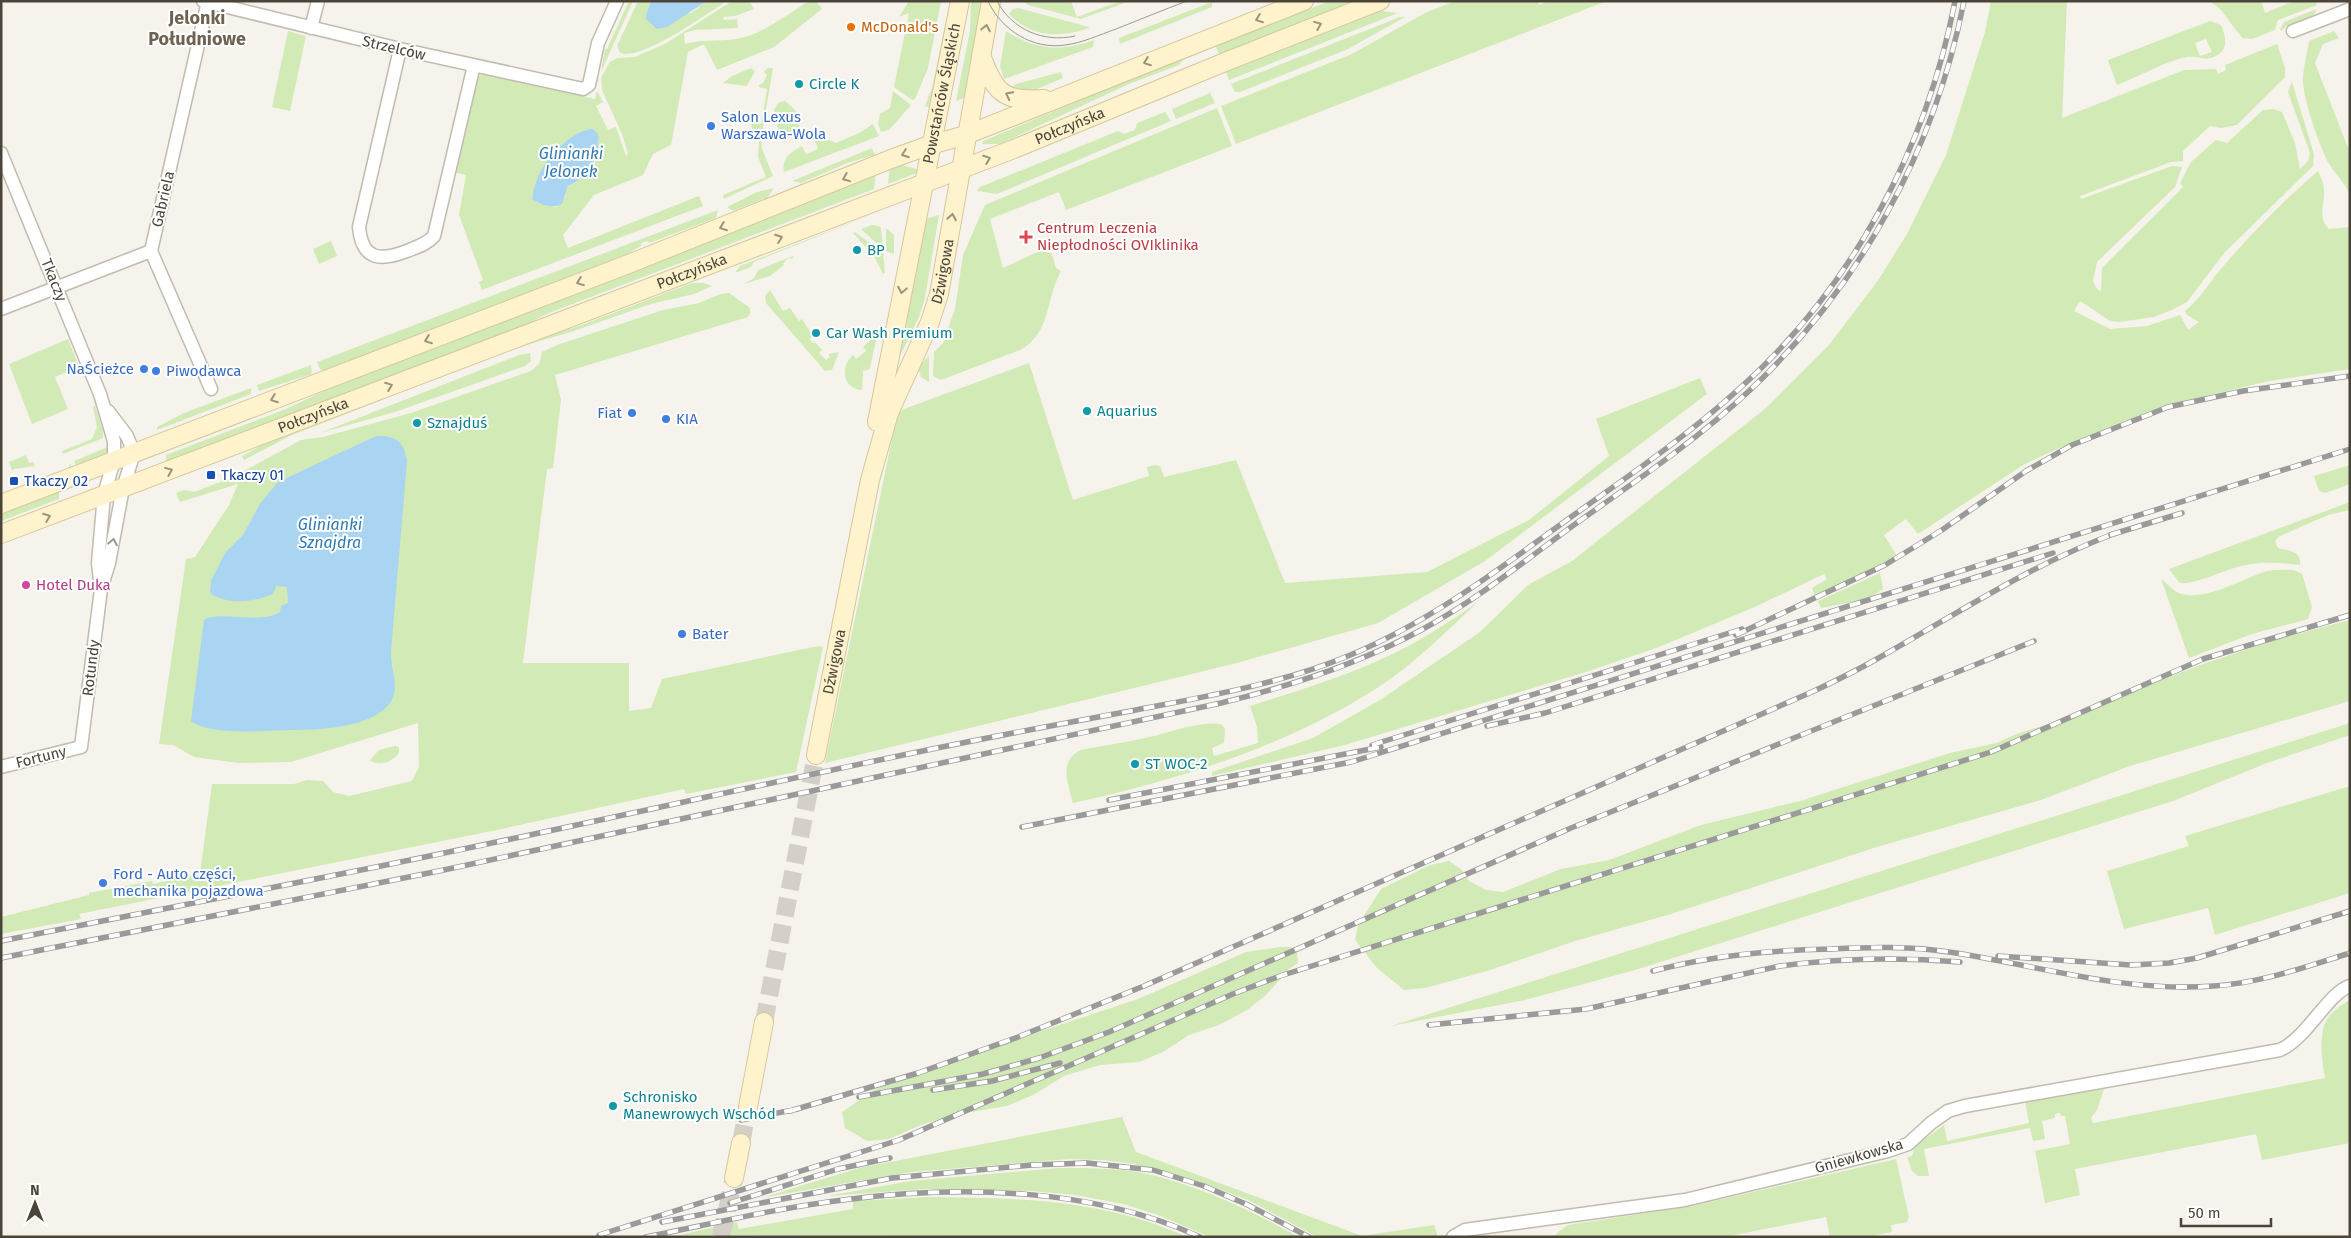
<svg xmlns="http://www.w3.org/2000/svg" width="2351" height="1238" font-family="'Fira Sans',sans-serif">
  <rect width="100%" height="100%" fill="#f6f3ec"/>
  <path fill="#d2eab5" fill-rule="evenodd" d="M629,1H633L601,72L605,49H607Z
    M638,1H651L646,15L691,13L707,1H727C706,14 642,61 620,53L617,46Z
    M732,1H749L754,9L735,16L723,17L724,20L737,19L738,28L695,30L684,33L685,44C702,39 719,42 736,39C762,35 786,15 809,1H816L822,9L774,47L717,70L704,44L688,52L671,145L653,154L643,175L594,195L563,235L568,248L699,196L703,206L482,290L479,282L483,280L459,215L466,175L453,172L477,77L484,73L595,99L597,91L603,102L596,106L608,130L616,127L626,156L628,154L622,134L602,90L601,78L610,62L617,58L635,57L665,44ZM588,129L599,141L595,162L576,182L568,186L565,197L556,207L538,203L532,199C538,171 559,139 588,129Z
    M909,1H941L928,68L915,99L912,100L894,87L909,13L899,17Z
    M950,1H953L931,108L925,106L932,88Z
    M971,1H984L966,97L956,101L970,31Z
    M1023,1H1071L1077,17L1121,1H1130L1081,19L1028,5Z
    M1330,1H1357L1219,54L1215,45Z
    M1455,1H1537L1539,5L1548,1H1607L1236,144L1221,106L1352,54L1425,13Z
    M1991,1H2067L2062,118L2184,70L2216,69L2218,74L2226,70L2225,65L2277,44L2285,68V77L2237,125L2221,128L2210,126L2183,151V161L2171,162L2080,196L2081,199L2172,166L2182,167L2175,187L2097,262L2093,281L2097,289L2101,291L2102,268L2183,187L2180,183L2191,162L2216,140L2227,143L2263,110L2273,109L2282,112L2295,143L2300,169L2308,161L2310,153L2288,92L2292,82L2314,154L2313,166L2225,252L2187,302L2172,310L2154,317L2119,322L2110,321L2080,301L2074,311L2110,329L2147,326L2180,315L2188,330L2199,322L2187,315L2185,311C2200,299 2208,284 2220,270C2250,235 2283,201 2318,171C2321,178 2324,183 2324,191C2325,205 2317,218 2329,229L2350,227V369L2269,381L2163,406L2057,449L2023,465L1918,534L1906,519L1884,535L1897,556L1815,596L1812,588L1827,579L1824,574L1757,606L1659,647L1589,671L1345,745L1212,776V772L1313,738L1380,700L1480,632L1528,585L1572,561L1766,408L1828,346L1877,282L1907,234L1946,155L1985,32Z
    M2210,1H2261L2265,13L2294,1H2315L2317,5L2278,20L2275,30L2252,39L2242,38L2221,10Z
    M1212,2V7L1120,44L1119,38Z
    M1018,8L1089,27V28C1060,38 1032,38 1009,14L1013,9Z
    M2317,9L2314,15L2287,26L2281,31L2280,29L2284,22Z
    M1382,11L1398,13L1229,80L1226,72Z
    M1400,17H1405L1348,49L1240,92H1235L1231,84Z
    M2210,21L2221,25C2225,34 2229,47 2219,54C2208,63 2198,55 2186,57C2164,62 2138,77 2117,85L2108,60ZM2206,39L2212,52L2200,56L2195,43Z
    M288,31L306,36L290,111L272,107Z
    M1006,31C1035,50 1061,52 1094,40L1093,47L1004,79L1000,66Z
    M2334,31L2339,38L2323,44L2315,63L2350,153V194C2344,182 2335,174 2328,162C2319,145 2303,99 2303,80C2303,68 2307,54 2309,41Z
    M1181,58L1183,60L1179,65L1129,84L1000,144H982L983,141Z
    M751,68L755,71L747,86L723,83L732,76Z
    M768,68H773L761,139L762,149L773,176L724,199L723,195L766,177L758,157L759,141H755L751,124L752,123L761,124L767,89L759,87V85L763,83L767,75L764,72Z
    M1061,72L1063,78L1030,92L1009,89L1016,84Z
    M893,91L911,105L889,130L881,132L878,124L880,114L890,108Z
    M1210,93L1215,103L1176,119L1172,109Z
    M785,101L795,110L801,131L798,136L783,139L780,138L774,110L778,103Z
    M1217,108L1232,146L1066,210L1059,192L990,219L1003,268L1044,249L1052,254L1056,268L1061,271C1045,300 1052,332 1020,350L941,380L933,376L934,352L943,343L955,309L963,255L985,205Z
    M1165,112L1171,121L997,194L977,191L980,187L1118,131L1124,134L1135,130L1137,123Z
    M873,124L879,136L784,172C781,158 791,152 802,146L806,154L818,149L815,141L824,138L836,143L859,133Z
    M872,148L875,155L850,162L801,183L792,181Z
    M897,164L917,169V173L888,184L890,166Z
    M876,172L874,189L549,313L499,337L166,466V455L283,410L349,380Z
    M774,188L768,197L733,211L727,207L757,192Z
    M718,210L716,218L649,243L648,241L641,243V246L617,260L366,357L323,371L320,369L317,362Z
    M873,214L754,262L751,267L735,273L740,266Z
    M939,215L925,298L919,317L901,354H899L925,219Z
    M872,225L879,226L881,228L883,249L861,229Z
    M886,228L894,235V254L886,251Z
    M855,232L883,253L885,273L883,274L874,256L853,233Z
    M331,241L337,256L319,264L313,249Z
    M793,256L794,258L791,259L789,258L783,263L784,265L770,276L744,284L754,278L758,270Z
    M692,283H704L712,286L694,294L651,304L571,332L509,350L292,435L244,460L242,456L273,439L513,346L579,326Z
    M770,290L783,311L790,308L799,321L802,319L813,336L809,339L813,343L815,342L822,350L819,353L826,360L830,357L828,354L839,352L832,370L825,371L766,303L765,296Z
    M729,293L750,308V313L748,317L555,375L561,400L553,468L547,469L523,663H629V711L651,708L662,679L818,646L823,647L796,772L686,794L684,789L497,830L79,914L81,919L1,934V917L89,895V893L152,881L153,884L200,873L212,784H294L307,780L323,781L333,792L349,796L412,781L419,767L418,723L291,762L238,763L194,757L173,745L159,744L186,559L195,557L229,505L238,484L180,502L176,493L184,490L194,492L229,479L301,440L323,437L411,413L531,371L539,364L542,352L557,345L663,310L699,303L720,294Z
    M877,329C879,334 871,360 870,369L863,371L862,390C842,388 840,367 853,355L856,359L866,351L863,347L873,338Z
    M68,339L79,367L55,377L68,409L32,424L9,364Z
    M530,353L531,361L525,366L395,412L320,433L519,355Z
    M929,356V382L921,377L918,367Z
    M1029,363L1073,500L1149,476L1147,467L1155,465L1160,466L1164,477L1236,460L1285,583L1427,572L1529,520L1609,456L1596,419L1700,378L1707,394L1485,561L1378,623L1237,663L825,763L897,415L904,409Z
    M311,365L312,374L259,391L257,385Z
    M251,388V394L157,430V427L184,413Z
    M95,406L103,431V438L63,454L62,451L92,439L97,427L93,407Z
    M110,446L104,457L68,470L70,463L72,467L76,466L74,461Z
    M26,455L29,463L33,462L35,466L15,469L3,474L12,470L9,462Z
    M2350,465V484L2325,493L2319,491L2314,476Z
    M59,489V499L1,521V511Z
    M2350,502V510L2328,515L2278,537L2275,541L2278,548C2289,551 2302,551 2300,565C2282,563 2264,561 2246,565C2227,568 2196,585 2180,583L2169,569Z
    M2294,570L2302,574L2312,607L2308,619L2252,634L2189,658L2161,579C2167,583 2172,590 2179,593C2203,603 2244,578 2267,571C2275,569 2285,570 2294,570Z
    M1880,573L1883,589L1868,599L1821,608L1818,601Z
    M1478,602C1446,632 1414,664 1377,688C1285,747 1178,780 1073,803C1068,783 1058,761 1081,750C1105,745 1130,742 1154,736C1169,732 1208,719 1222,725L1225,729L1224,743L1212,748L1214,756L1258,743L1257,727L1250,706C1296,691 1342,678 1386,657C1419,642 1449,622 1478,602Z
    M2350,620V701L2130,766L2041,800L1877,847L1671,914L1575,941L1487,971L1425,988L1404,990L1377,968L1355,940L1358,925L1381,889L1430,865L1449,861L1462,870L1469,881L1486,890L1503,892L1561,869L1609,860L1701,825L1800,801L1950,753L1997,743L2016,734L2065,719L2200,665L2278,639Z
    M2350,723V735L2267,763L2173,801L1635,970L1525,1000L1391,1026Z
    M395,746L399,747V753C392,762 379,767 370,760L379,750Z
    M2350,786V893L2215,935L2208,908L2124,929L2107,871L2189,846L2185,836Z
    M1280,947H1291L1297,952L1298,963L1289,969L1265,996L1247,1010L1219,1025L1189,1035L1163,1052L1139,1062L1100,1065L1064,1076L1035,1094L1007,1106L960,1114L921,1125L889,1139L867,1141L845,1128L842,1112L874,1090L906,1076L1138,999L1246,952Z
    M2350,1000V1143L2262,1160L2256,1134L2075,1169L2080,1195L2045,1203L2035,1151L2070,1144L2065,1116H2061L2060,1113L2055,1114V1118L2042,1121L2045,1139L2033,1141L2030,1128L1924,1149L1929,1176H1918L1912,1171L1907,1157L1912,1156L1915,1146L1944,1125L1947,1141L2029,1123L2025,1102L2104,1089L2097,1110L2091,1118L2093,1123L2325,1078C2322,1060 2317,1030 2330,1015C2335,1009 2343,1004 2350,1000Z
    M1122,1117L1136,1152L1362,1236L1434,1225L1438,1237H1317L1250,1201L1198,1181L1134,1164L1103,1160L1069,1159L911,1172L761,1198L859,1168Z
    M1896,1159L1909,1217L1907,1222L1891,1225L1892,1232L1867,1237H1830L1826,1217L1724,1237H1555L1558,1232L1568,1225L1693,1206Z
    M1059,1168C1087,1168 1115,1168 1143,1173C1199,1185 1249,1210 1299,1237H1210L1158,1215L1123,1204L1075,1195L1032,1191L926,1189L827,1196L911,1181Z
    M928,1197C1019,1198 1103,1199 1187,1237L680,1235L737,1222L739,1229L853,1209V1201Z"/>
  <path fill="#a9d4f2" d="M651,1H707L667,27L657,29L646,19V15Z
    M593,129L598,134C601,156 589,177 568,186L562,204C553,209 540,205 532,199C534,189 536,178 542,169C551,154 574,129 593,129Z
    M376,436C395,435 403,440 407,460C402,524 396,588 391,652C390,669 401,688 390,703C372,728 319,730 291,730C263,730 218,736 194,723L191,721L204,620C219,610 259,625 280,612L281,606L288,603L287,587L276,586L273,594C253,602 232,605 212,595L210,591L211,581L225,553L243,535L260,504L278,482Z"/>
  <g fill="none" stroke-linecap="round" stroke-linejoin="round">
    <path stroke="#d4d0c8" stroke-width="18" stroke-dasharray="18 9" stroke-linecap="butt" d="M764,1022L816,755
      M741,1143L748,1107
      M721,1237L734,1178"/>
    <defs>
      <path id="street" d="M203,1L400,49L583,89L589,85L598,43L617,1
        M208,1L151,251L211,389
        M311,28L318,1
        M2293,31L2350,9
        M400,49L359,227C362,261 381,261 407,251C417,247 427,244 434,236L474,65
        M1,153L100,394L114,441V460L104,495L98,563L101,589
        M1,309L151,251
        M1,767L81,747L101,589L109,563L123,488L134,453L127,436L108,411
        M1453,1237L1465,1230L1479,1228L1685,1200L1888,1151L1908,1144L1931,1123L1948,1111L1965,1106L2280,1050C2307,1038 2328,993 2350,986"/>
      <g id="secondary">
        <path d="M981,55C995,93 1003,102 1044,99"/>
        <path id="s1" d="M877,422L960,1"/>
        <path d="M1,504L626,265L891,159L930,145L966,135L1304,1"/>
        <path id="s2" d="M1,534L1014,149L1225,62L1380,1"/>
        <path id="s3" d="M816,755L870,480L889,413L930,322L939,294L991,1"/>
        <path d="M748,1107L764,1022"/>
        <path d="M734,1178L741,1143"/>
      </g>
    </defs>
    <use href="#street" stroke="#c2bbae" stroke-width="15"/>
    <use href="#secondary" stroke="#d6c79b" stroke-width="20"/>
    <use href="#street" stroke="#fff" stroke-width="12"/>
    <use href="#secondary" stroke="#fff3cd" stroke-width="18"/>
    <path stroke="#9a9a9a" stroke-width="1" d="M988,1C1001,30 1033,50 1065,45C1082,43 1099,35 1116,29C1139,20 1163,10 1187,1
      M997,1C1012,30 1044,43 1075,36"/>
    <defs>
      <path id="rail" d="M2110,535L2182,513
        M1736,635L1885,565L1942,530L2026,471L2072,445L2168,407L2243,391L2350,376
        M1487,726L1545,713L2053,553
        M1372,745L1742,629
        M1109,800L1381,747
        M1022,827L1351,762L2350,449
        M1,941C126,916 251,892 376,867C554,831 731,791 908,754C984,738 1060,724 1136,710C1208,696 1280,684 1348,656C1428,623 1495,572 1564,522C1624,479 1685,438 1739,389C1851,289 1927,148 1955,1
        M1998,956L2131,965L2169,963L2197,958L2350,911
        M1,958L439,871L1221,703C1291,686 1359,664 1423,629C1478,599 1527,559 1578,522C1636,481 1697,440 1749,391C1859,288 1935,150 1964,1
        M1653,971C1712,955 1771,950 1832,949C1871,947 1910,946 1949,952C2037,965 2124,993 2214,986C2261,983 2305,967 2350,953
        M1429,1025L1586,1009L1780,966C1841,958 1899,957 1960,962
        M933,1090L992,1081L1060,1063
        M859,1097L983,1074L1039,1058L1109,1032L1571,828L2034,641
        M790,1111L918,1073L1018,1037L1144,986L1814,691C1835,681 1856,671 1875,660C1955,615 2030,565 2116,533
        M741,1120L798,1109
        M730,1203L838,1169L890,1158
        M662,1222L892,1178L1032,1165L1087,1163L1153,1170L1204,1186L1248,1205L1309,1237
        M599,1235L899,1140L1233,994L1280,976L1991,752L2203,659L2350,615
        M646,1237C711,1224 777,1208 843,1200C959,1185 1092,1187 1200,1237"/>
    </defs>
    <use href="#rail" stroke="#9a9a9a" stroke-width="5.5"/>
    <use href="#rail" stroke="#fff" stroke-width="4" stroke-dasharray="11" stroke-linecap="butt"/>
  </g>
  <defs><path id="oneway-chevron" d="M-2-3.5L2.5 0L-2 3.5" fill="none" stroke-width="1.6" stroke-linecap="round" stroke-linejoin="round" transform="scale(1.25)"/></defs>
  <g stroke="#9c937c">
    <use href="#oneway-chevron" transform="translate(1259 19) rotate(159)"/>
    <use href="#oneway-chevron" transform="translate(1318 25) rotate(-22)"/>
    <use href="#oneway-chevron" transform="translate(986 28) rotate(-79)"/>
    <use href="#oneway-chevron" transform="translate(1147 62) rotate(159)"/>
    <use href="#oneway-chevron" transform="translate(1009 95) rotate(-153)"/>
    <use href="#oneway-chevron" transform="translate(905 154) rotate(160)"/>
    <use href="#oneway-chevron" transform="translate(987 159) rotate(-21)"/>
    <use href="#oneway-chevron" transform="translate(846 178) rotate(158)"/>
    <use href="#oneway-chevron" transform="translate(952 217) rotate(-80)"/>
    <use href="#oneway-chevron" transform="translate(723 227) rotate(159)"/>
    <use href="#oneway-chevron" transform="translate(779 238) rotate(-20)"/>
    <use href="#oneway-chevron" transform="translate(580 282) rotate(159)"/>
    <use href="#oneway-chevron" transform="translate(902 290) rotate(101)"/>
    <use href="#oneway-chevron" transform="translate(428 340) rotate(159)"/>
    <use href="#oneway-chevron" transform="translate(389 386) rotate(-21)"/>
    <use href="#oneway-chevron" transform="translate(274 399) rotate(159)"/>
    <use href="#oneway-chevron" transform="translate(169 471) rotate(-22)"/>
    <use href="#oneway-chevron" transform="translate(47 517) rotate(-21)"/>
  </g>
  <use stroke="#9c9892" href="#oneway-chevron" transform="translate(113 542) rotate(-79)"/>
  <circle fill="#e8710a" stroke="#fff" stroke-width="2" cx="851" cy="27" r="5"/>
  <g fill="#0f9aa8" stroke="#fff" stroke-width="2">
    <circle cx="799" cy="84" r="5"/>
    <circle cx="857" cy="250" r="5"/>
    <circle cx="816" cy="333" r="5"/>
    <circle cx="1087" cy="411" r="5"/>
    <circle cx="417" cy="423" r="5"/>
    <circle cx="1135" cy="764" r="5"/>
    <circle cx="613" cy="1106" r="5"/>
  </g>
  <g fill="#3f7fe0" stroke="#fff" stroke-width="2">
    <circle cx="711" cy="126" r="5"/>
    <circle cx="144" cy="369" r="5"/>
    <circle cx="156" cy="371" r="5"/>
    <circle cx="632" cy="413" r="5"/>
    <circle cx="666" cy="419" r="5"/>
    <circle cx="682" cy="634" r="5"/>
    <circle cx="103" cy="883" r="5"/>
  </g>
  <path fill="#e0444e" stroke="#fff" stroke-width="2" d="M1023.5 229.5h5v5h5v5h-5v5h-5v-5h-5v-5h5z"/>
  <g fill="#1a4fb4" stroke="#fff" stroke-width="2">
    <rect x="206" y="470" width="10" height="10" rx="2.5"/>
    <rect x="9" y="476" width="10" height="10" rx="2.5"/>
  </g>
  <circle fill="#d1479c" stroke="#fff" stroke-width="2" cx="26" cy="585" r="5"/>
  <g text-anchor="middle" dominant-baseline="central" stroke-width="4" stroke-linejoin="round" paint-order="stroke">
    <g font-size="15" fill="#c56008" stroke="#fff" text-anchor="start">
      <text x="861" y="27">McDonald's</text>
    </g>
    <g font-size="15" fill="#4b4439" stroke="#fff">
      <text transform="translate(394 48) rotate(13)">Strzelców</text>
      <text stroke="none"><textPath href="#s1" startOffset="335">Powstańców Śląskich</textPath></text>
      <text stroke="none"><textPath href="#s2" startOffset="1144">Połczyńska</textPath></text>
      <text transform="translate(163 199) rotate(-77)">Gabriela</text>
      <text stroke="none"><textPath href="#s3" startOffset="502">Dźwigowa</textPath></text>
      <text stroke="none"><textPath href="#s2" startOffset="739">Połczyńska</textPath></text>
      <text transform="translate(54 280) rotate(68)">Tkaczy</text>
      <text stroke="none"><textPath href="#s2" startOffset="334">Połczyńska</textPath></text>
      <text stroke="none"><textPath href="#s3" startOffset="95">Dźwigowa</textPath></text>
      <text transform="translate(91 668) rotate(-83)">Rotundy</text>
      <text transform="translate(41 757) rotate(-14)">Fortuny</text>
      <text transform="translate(1859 1156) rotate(-16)">Gniewkowska</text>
    </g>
    <g font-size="15" fill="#0d838f" stroke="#fff" text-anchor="start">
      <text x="809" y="84">Circle K</text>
      <text x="867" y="250">BP</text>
      <text x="826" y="333">Car Wash Premium</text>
      <text x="1097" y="411">Aquarius</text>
      <text x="427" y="423">Sznajduś</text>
      <text x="1145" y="764">ST WOC-2</text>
      <text x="623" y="1097">Schronisko<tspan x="623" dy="17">Manewrowych Wschód</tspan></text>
    </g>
    <g font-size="15" fill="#366cbe" stroke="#fff" text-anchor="start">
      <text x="721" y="117">Salon Lexus<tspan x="721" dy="17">Warszawa-Wola</tspan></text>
      <text x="134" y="369" text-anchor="end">NaŚcieżce</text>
      <text x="166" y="371">Piwodawca</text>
      <text x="622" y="413" text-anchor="end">Fiat</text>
      <text x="676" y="419">KIA</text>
      <text x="692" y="634">Bater</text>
      <text x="113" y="874">Ford - Auto części,<tspan x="113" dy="17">mechanika pojazdowa</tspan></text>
    </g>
    <g font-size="15" fill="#be3a42" stroke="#fff" text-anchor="start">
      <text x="1037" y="228">Centrum Leczenia<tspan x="1037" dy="17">Niepłodności OVIklinika</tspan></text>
    </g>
    <g font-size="15" fill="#164399" stroke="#fff" text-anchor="start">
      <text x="221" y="475">Tkaczy 01</text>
      <text x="24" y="481">Tkaczy 02</text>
    </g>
    <g font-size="15" fill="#b23c85" stroke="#fff" text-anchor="start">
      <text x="36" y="585">Hotel Duka</text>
    </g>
    <g font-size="16" font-style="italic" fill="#2e7ab2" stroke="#fff">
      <text x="571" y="153">Glinianki<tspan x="571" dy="18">Jelonek</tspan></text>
      <text x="330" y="524">Glinianki<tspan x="330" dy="18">Sznajdra</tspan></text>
    </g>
    <g font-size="18" font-weight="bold" fill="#6e6250" stroke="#fff">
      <text x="197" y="18">Jelonki<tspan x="197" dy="21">Południowe</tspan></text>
    </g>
  </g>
  <rect width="2351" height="1238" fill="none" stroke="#4b4439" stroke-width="5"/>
  <g transform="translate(35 1203)" stroke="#ffffff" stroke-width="4" paint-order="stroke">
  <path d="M0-4L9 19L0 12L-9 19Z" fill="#4b4439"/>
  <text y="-8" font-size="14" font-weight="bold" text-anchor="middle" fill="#4b4439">N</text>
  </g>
  <path d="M2181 1218v8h90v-8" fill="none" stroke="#4b4439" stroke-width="2.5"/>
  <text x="2188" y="1218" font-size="15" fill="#4b4439" stroke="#ffffff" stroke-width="4" paint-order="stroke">50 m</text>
</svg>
